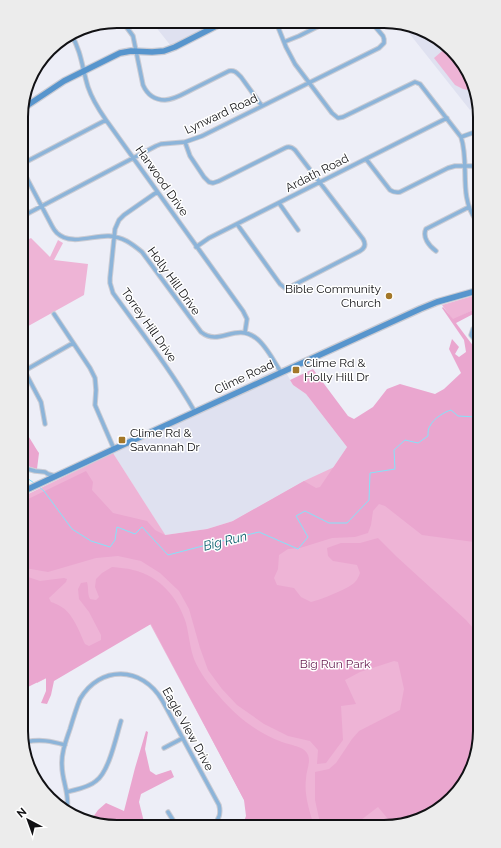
<svg xmlns="http://www.w3.org/2000/svg" width="501" height="848" font-family="Raleway,sans-serif">
  <rect width="100%" height="100%" fill="#edeef7"/>
  <path fill="#dfe1f0" d="M151,21L219,22L171,46Z
    M401,23L447,45L475,86V106L470,110Z
    M283,367L293,385L306,394L347,447L320,487L304,481L233,521L207,529L165,535L109,447Z"/>
  <path fill="#eeb4d6" d="M448,46L475,86V91L463,89L455,85L434,58Z
    M31,238L50,257L58,240L63,243L54,260L88,264L84,295L23,329V242Z
    M476,295L477,311L475,309L453,320L442,305Z
    M477,381L480,738L460,789L415,822L257,824L150,624L37,683L26,662L24,496L113,453L180,558L233,521L304,481L371,450Z"/>
  <path fill="#eaa6cf" d="M443,307L453,319L475,309L477,312L456,323L477,351L478,544L474,542L422,535L385,506L379,504L373,511L371,525L368,533L355,537L332,538L300,548L288,549L279,555L278,569L274,578L277,585L294,588L301,597L311,602C320,600 350,588 355,582C357,580 359,576 360,573L357,565L333,561L328,556L327,548L341,543H360L378,538L397,557L466,620L479,635L480,738L460,789L415,822H387L388,819L378,807L357,823H320L315,800V772L329,769L336,763L352,739L359,731L400,710L404,689L398,662L394,661L360,672L345,680L356,704L341,706L343,740L326,763L317,764L318,750L310,741L288,736L264,724L237,705L222,689L208,670L200,648L189,609L179,591L160,573L141,561L118,556L96,558L48,572L25,568L24,501L86,471L93,482L92,490L113,513L147,521L155,530L165,535L207,529L233,521L304,481L316,488L320,487L347,447L306,394L293,385L290,380L313,369L348,416L354,419L373,407L387,389L400,384L435,394L444,389L461,373L449,349L452,339L459,347L455,354L459,357L466,352L464,340L442,308Z
    M24,431C30,437 34,446 39,453L37,469L24,465Z
    M112,567C119,568 127,568 133,570C160,576 178,598 186,623C189,635 190,648 194,659C200,673 209,685 219,696C237,717 256,732 282,742C289,745 305,746 308,755C311,762 306,771 306,779C304,794 309,809 313,823L243,824L246,816L244,800L151,624L54,681L51,695L47,704L41,703L46,691V678L28,687L26,702L25,576L40,581L64,578L67,579L66,582L49,598L51,602C54,603 57,604 60,606C73,613 79,631 85,644L89,646L101,640V635L89,612L79,599L78,589L81,583L87,582C89,589 87,593 90,599L96,600L99,597L95,587L96,579L102,573Z
    M146,731L148,732L145,749L150,771L156,775L171,770L174,777L141,794L139,802L145,826H104L91,820L98,810L106,803L124,811L135,768Z"/>
  <g fill="none" stroke-linecap="round" stroke-linejoin="round">
    <path stroke="#85e3fa" stroke-width="1" d="M24,477L27,478L34,483
      M38,486L44,491L72,529L91,541L110,547L115,540L117,527L135,534L142,527L168,555L218,542L259,532L298,549L308,537L296,516L305,511L329,523H347L369,500L370,473L395,469L394,450L405,440L418,443L428,436C428,433 428,428 430,426C433,419 444,412 451,410L458,416L477,417"/>
    <defs>
      <path id="street" d="M122,21L133,36L143,85C147,94 154,100 165,100C174,100 185,93 193,89C205,83 217,77 229,71C235,70 237,73 241,77L262,106
        M276,22L286,47L295,64L332,113L338,118L343,117L413,83L415,82L420,84L461,137C470,164 458,196 476,220
        M71,34C82,53 82,68 88,87C92,99 99,110 106,120L243,311L247,319L245,332
        M284,42L299,36L327,22
        M461,137L475,132
        M185,142L190,156L204,177L209,182L213,183L219,181L285,148C289,146 292,147 295,150L363,239C366,244 365,248 360,251L290,287L285,288L280,284L237,224
        M366,159L390,190C393,192 396,193 400,192L448,168L455,166H475
        M22,164L106,120
        M22,169L52,226C53,228 55,231 57,233C71,246 93,235 109,236C123,237 131,243 142,252L201,332C220,347 235,322 256,338C266,345 274,362 281,372
        M157,192L124,215L119,220L115,229L110,278V283L113,293C141,332 171,370 195,412
        M279,203L298,230
        M23,216L156,146L161,144L185,142L202,136L379,48L384,43V39L383,36L372,23
        M196,247L209,238L447,118
        M436,251C429,246 422,237 426,229L469,207
        M54,314L90,368L95,378L96,390L95,405L114,449
        M477,326L473,329L471,335L477,342
        M24,370L41,402L45,424
        M24,371L73,343
        M24,468L35,471L45,472L48,474L55,476
        M26,742C40,739 51,741 65,745
        M164,748L183,738
        M67,792C77,789 88,788 96,781C109,772 116,737 121,721
        M67,809C70,794 62,781 62,766C61,753 66,741 70,729C73,719 76,709 80,699C100,665 142,666 162,700L219,805C221,813 220,819 213,825
        M168,812L176,825"/>
      <path id="secondary" d="M22,109L64,81L120,53L131,51L152,52L164,51L175,47L224,22
        M24,491L114,449L420,309L437,302L476,291"/>
    </defs>
    <use href="#street" stroke="#cacbd3" stroke-width="5.5"/>
    <use href="#secondary" stroke="#cacbd3" stroke-width="8"/>
    <use href="#street" stroke="#8cb4d9" stroke-width="3.5"/>
    <use href="#secondary" stroke="#5795cd" stroke-width="5.5"/>
  </g>
  <g fill="#a37728" stroke="#fff" stroke-width="1.5">
    <circle cx="389" cy="296" r="4"/>
    <rect x="292" y="366" width="8" height="8" rx="2"/>
    <rect x="118" y="436" width="8" height="8" rx="2"/>
  </g>
  <g text-anchor="middle" dominant-baseline="central" stroke-width="3" stroke-linejoin="round" paint-order="stroke">
    <g font-size="12" fill="#111114" stroke="#fff">
      <text transform="translate(221 114) rotate(-25)">Lynward Road</text>
      <text transform="translate(317 173) rotate(-27)">Ardath Road</text>
      <text transform="translate(162 181) rotate(55)">Harwood Drive</text>
      <text transform="translate(174 281) rotate(54)">Holly Hill Drive</text>
      <text transform="translate(149 325) rotate(55)">Torrey Hill Drive</text>
      <text transform="translate(244 377) rotate(-25)">Clime Road</text>
      <text transform="translate(188 729) rotate(61)">Eagle View Drive</text>
    </g>
    <g font-size="12" fill="#111114" stroke="#fff" text-anchor="start">
      <text x="381" y="289" text-anchor="end">Bible Community<tspan x="381" dy="14">Church</tspan></text>
      <text x="304" y="363">Clime Rd &amp;<tspan x="304" dy="14">Holly Hill Dr</tspan></text>
      <text x="130" y="433">Clime Rd &amp;<tspan x="130" dy="14">Savannah Dr</tspan></text>
    </g>
    <g font-size="12" fill="#66194e" stroke="#fff">
      <text x="335" y="664">Big Run Park</text>
    </g>
    <g font-size="13" font-style="italic" fill="#095c6c" stroke="#fff">
      <text transform="translate(225 541) rotate(-14)">Big Run</text>
    </g>
  </g>
  <path d="M0 0H501V848H0ZM117 28H384A89 89 0 0 1 473 117V731A89 89 0 0 1 384 820H117A89 89 0 0 1 28 731V117A89 89 0 0 1 117 28Z" fill="#ececec" fill-rule="evenodd"/>
  <path fill="none" stroke="#111114" stroke-width="2" d="M117 28H384A89 89 0 0 1 473 117V731A89 89 0 0 1 384 820H117A89 89 0 0 1 28 731V117A89 89 0 0 1 117 28Z"/>
  <g transform="translate(28 820) rotate(319)" stroke="#ffffff" stroke-width="3" paint-order="stroke">
  <path d="M0-3L7 15L0 10L-7 15Z" fill="#111114"/>
  <text y="-6" font-size="11" font-weight="bold" text-anchor="middle" fill="#111114">N</text>
  </g>
</svg>
